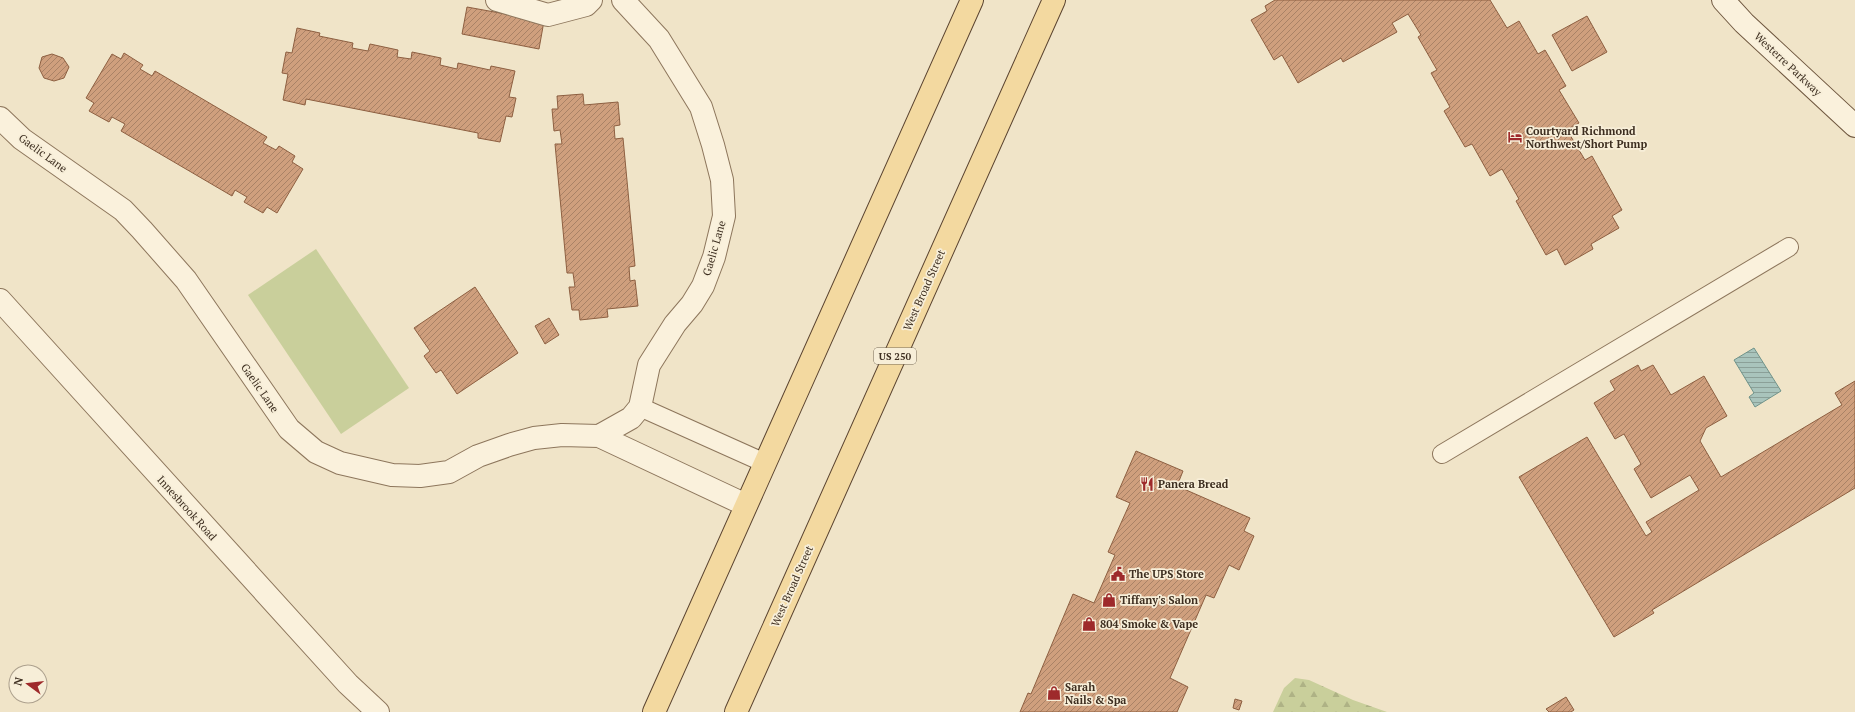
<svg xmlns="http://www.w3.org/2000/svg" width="1855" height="712" font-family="'PT Serif',serif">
  <defs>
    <pattern id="forest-firs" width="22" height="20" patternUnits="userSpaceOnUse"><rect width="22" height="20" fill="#c9cf9b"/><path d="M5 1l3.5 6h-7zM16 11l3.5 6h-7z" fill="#aeb285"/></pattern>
    <pattern id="water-rules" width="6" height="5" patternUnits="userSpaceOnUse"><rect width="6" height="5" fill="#a9c4bc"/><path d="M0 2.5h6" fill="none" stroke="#8ba098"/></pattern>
    <pattern id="building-hatch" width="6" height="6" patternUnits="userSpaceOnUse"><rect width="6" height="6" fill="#cf9f7d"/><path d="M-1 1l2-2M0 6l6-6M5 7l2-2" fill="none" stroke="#a98266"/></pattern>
  </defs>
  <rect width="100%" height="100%" fill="#f0e4c8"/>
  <path fill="#c9cf9b" d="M316,249L409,388L341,434L248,295Z"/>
  <path fill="url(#forest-firs)" d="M1295,678L1309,680L1353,700L1387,712H1273L1284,688Z"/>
  <path fill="url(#water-rules)" stroke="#6f938a" d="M1754,348L1781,391L1755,407L1749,397L1754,393L1734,360Z"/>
  <path fill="url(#building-hatch)" stroke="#8d5f41" d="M1275,0H1490L1507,28L1519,21L1538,54L1545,50L1566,86L1559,90L1579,123L1567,130L1585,160L1592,156L1622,210L1612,216L1619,228L1591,244L1593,249L1565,265L1557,249L1546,255L1516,201L1519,199L1502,169L1490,176L1472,144L1465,147L1444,111L1450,107L1431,73L1437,70L1418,37L1421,35L1408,14L1392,23L1397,32L1343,62L1341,58L1298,83L1282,55L1274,60L1251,20L1267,11L1265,6Z
    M467,7L544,21L539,49L462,34Z
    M1587,16L1607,52L1572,71L1552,35Z
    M297,28L320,33L319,36L353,43L352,48L368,51L370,44L398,50L397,57L411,59L412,52L441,58L440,65L457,69L458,63L490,70L491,66L515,71L509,97L516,98L512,117L506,116L500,142L478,138V133L306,99L305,105L283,100L288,74L282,73L286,52L292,53Z
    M124,53L143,65L140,69L152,76L155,71L267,137L263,143L276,150L279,146L295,156L292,162L303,169L277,213L267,207L263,213L244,202L247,197L235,190L232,196L121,131L125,124L112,117L109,122L89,111L94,103L86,98L112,54L121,59Z
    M52,54L63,58L69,67L64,78L54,81L44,78L39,68L42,57Z
    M583,94L584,105L618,102L620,125L614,126L615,139L623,138L635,266L629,267L630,281L635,280L638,306L607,309L608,317L580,320L579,310H572L569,287H575L573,273H567L555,144H562L560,130L554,131L552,109H558L557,96Z
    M475,287L518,353L457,394L441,370L436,373L424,356L430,351L414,328Z
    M549,318L559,335L545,344L535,326Z
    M1638,365L1641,371L1653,365L1671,395L1704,376L1727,416L1706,428L1700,441L1721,477L1842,405L1835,393L1855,381V488L1652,610L1654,613L1614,637L1519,477L1587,437L1646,536L1652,532L1646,522L1699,490L1690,475L1651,498L1634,469L1641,464L1624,434L1615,439L1594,403L1615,390L1610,381Z
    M1136,451L1183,471L1177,486L1250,518L1244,531L1254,536L1239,570L1229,565L1214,598L1206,595L1170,678L1188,687L1177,712H1020L1028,693L1031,694L1073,594L1094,603L1115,555L1108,552L1130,503L1116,497Z
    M1566,697L1574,710L1571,712H1549L1546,709Z
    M1235,699L1242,701L1239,710L1233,708Z"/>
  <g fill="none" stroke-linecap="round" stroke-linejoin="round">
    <defs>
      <path id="lane" d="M640,407L765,463
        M1442,454L1789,247"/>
      <path id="street" d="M497,0L548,15L586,5L591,0
        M0,118L22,139L123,210L142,230L186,280L289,429L316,452L340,463L392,475L420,476L449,472L478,456L509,445L534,438L562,435L599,436L631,418L640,407L649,365L675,324L692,304L703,286L714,257L724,216L722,180L713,145L701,107L659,39L623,0
        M0,300L348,684L378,712
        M599,436L746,505"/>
      <path id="secondary" d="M1723,0L1744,23L1855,126"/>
      <path id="primary" d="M654,712L972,0
        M736,712L1054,0"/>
    </defs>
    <use href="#lane" stroke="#8d765c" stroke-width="20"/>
    <use href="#street" stroke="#8d765c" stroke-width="24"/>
    <use href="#secondary" stroke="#6f573f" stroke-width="24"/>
    <use href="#primary" stroke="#5b4430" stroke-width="24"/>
    <use href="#lane" stroke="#faf1dc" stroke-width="18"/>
    <use href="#street" stroke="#faf1dc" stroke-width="22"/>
    <use href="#secondary" stroke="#faf1dc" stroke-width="22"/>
    <use href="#primary" stroke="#f3d9a0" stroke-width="22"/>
  </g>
  <defs>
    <symbol id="hotel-bare" viewBox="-9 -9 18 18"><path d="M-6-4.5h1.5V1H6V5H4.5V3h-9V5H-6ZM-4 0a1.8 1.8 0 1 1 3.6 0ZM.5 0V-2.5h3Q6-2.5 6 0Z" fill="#9e2a2b" stroke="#f7eed8" stroke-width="2.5" paint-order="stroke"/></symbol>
    <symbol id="restaurant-bare" viewBox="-9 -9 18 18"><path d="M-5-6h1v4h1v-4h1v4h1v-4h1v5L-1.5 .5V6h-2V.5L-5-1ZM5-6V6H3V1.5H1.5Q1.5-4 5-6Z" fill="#9e2a2b" stroke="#f7eed8" stroke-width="2.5" paint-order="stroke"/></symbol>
    <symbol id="civic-bare" viewBox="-9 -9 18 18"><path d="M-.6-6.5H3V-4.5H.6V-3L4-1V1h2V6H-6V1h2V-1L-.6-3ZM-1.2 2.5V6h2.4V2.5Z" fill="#9e2a2b" stroke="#f7eed8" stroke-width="2.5" paint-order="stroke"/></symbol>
    <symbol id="shop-bare" viewBox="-9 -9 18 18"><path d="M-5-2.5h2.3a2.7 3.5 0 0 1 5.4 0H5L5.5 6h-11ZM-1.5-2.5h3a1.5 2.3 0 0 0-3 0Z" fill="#9e2a2b" stroke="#f7eed8" stroke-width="2.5" paint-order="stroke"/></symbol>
  </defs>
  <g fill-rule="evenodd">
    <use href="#hotel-bare" x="1505" y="127" width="20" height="20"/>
    <use href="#restaurant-bare" x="1137" y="474" width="20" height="20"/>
    <use href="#civic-bare" x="1108" y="564" width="20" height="20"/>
    <use href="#shop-bare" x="1099" y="590" width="20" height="20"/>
    <use href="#shop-bare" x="1079" y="614" width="20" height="20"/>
    <use href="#shop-bare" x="1044" y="683" width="20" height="20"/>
  </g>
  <g text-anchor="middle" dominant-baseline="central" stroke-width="3.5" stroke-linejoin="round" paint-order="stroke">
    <rect fill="#f7eed8" stroke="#756857" stroke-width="1" x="874" y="348" width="42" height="16" rx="3"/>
    <g font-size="10" font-weight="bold" fill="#3d2e20">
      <text x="895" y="356">US 250</text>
    </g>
    <g font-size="11" fill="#3d2e20" stroke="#f7eed8">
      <text transform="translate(1788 64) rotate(43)">Westerre Parkway</text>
      <text transform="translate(43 153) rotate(36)">Gaelic Lane</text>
      <text transform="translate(714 248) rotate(-74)">Gaelic Lane</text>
      <text transform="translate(924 290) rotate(-66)">West Broad Street</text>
      <text transform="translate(260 388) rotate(55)">Gaelic Lane</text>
      <text transform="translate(187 508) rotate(48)">Innesbrook Road</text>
      <text transform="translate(792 586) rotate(-66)">West Broad Street</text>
    </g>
    <g font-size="11" font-weight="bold" fill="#3d2e20" stroke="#f7eed8" text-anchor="start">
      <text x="1526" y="131">Courtyard Richmond<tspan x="1526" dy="13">Northwest/Short Pump</tspan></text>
      <text x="1158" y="484">Panera Bread</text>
      <text x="1129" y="574">The UPS Store</text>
      <text x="1120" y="600">Tiffany's Salon</text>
      <text x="1100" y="624">804 Smoke &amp; Vape</text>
      <text x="1065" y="687">Sarah<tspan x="1065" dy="13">Nails &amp; Spa</tspan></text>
    </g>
  </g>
  <g transform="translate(28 684) rotate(285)"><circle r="19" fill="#f7eed8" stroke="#ada18e"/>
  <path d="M0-3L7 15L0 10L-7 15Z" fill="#9e2a2b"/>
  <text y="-6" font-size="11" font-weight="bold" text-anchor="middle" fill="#3d2e20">N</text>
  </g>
</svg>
